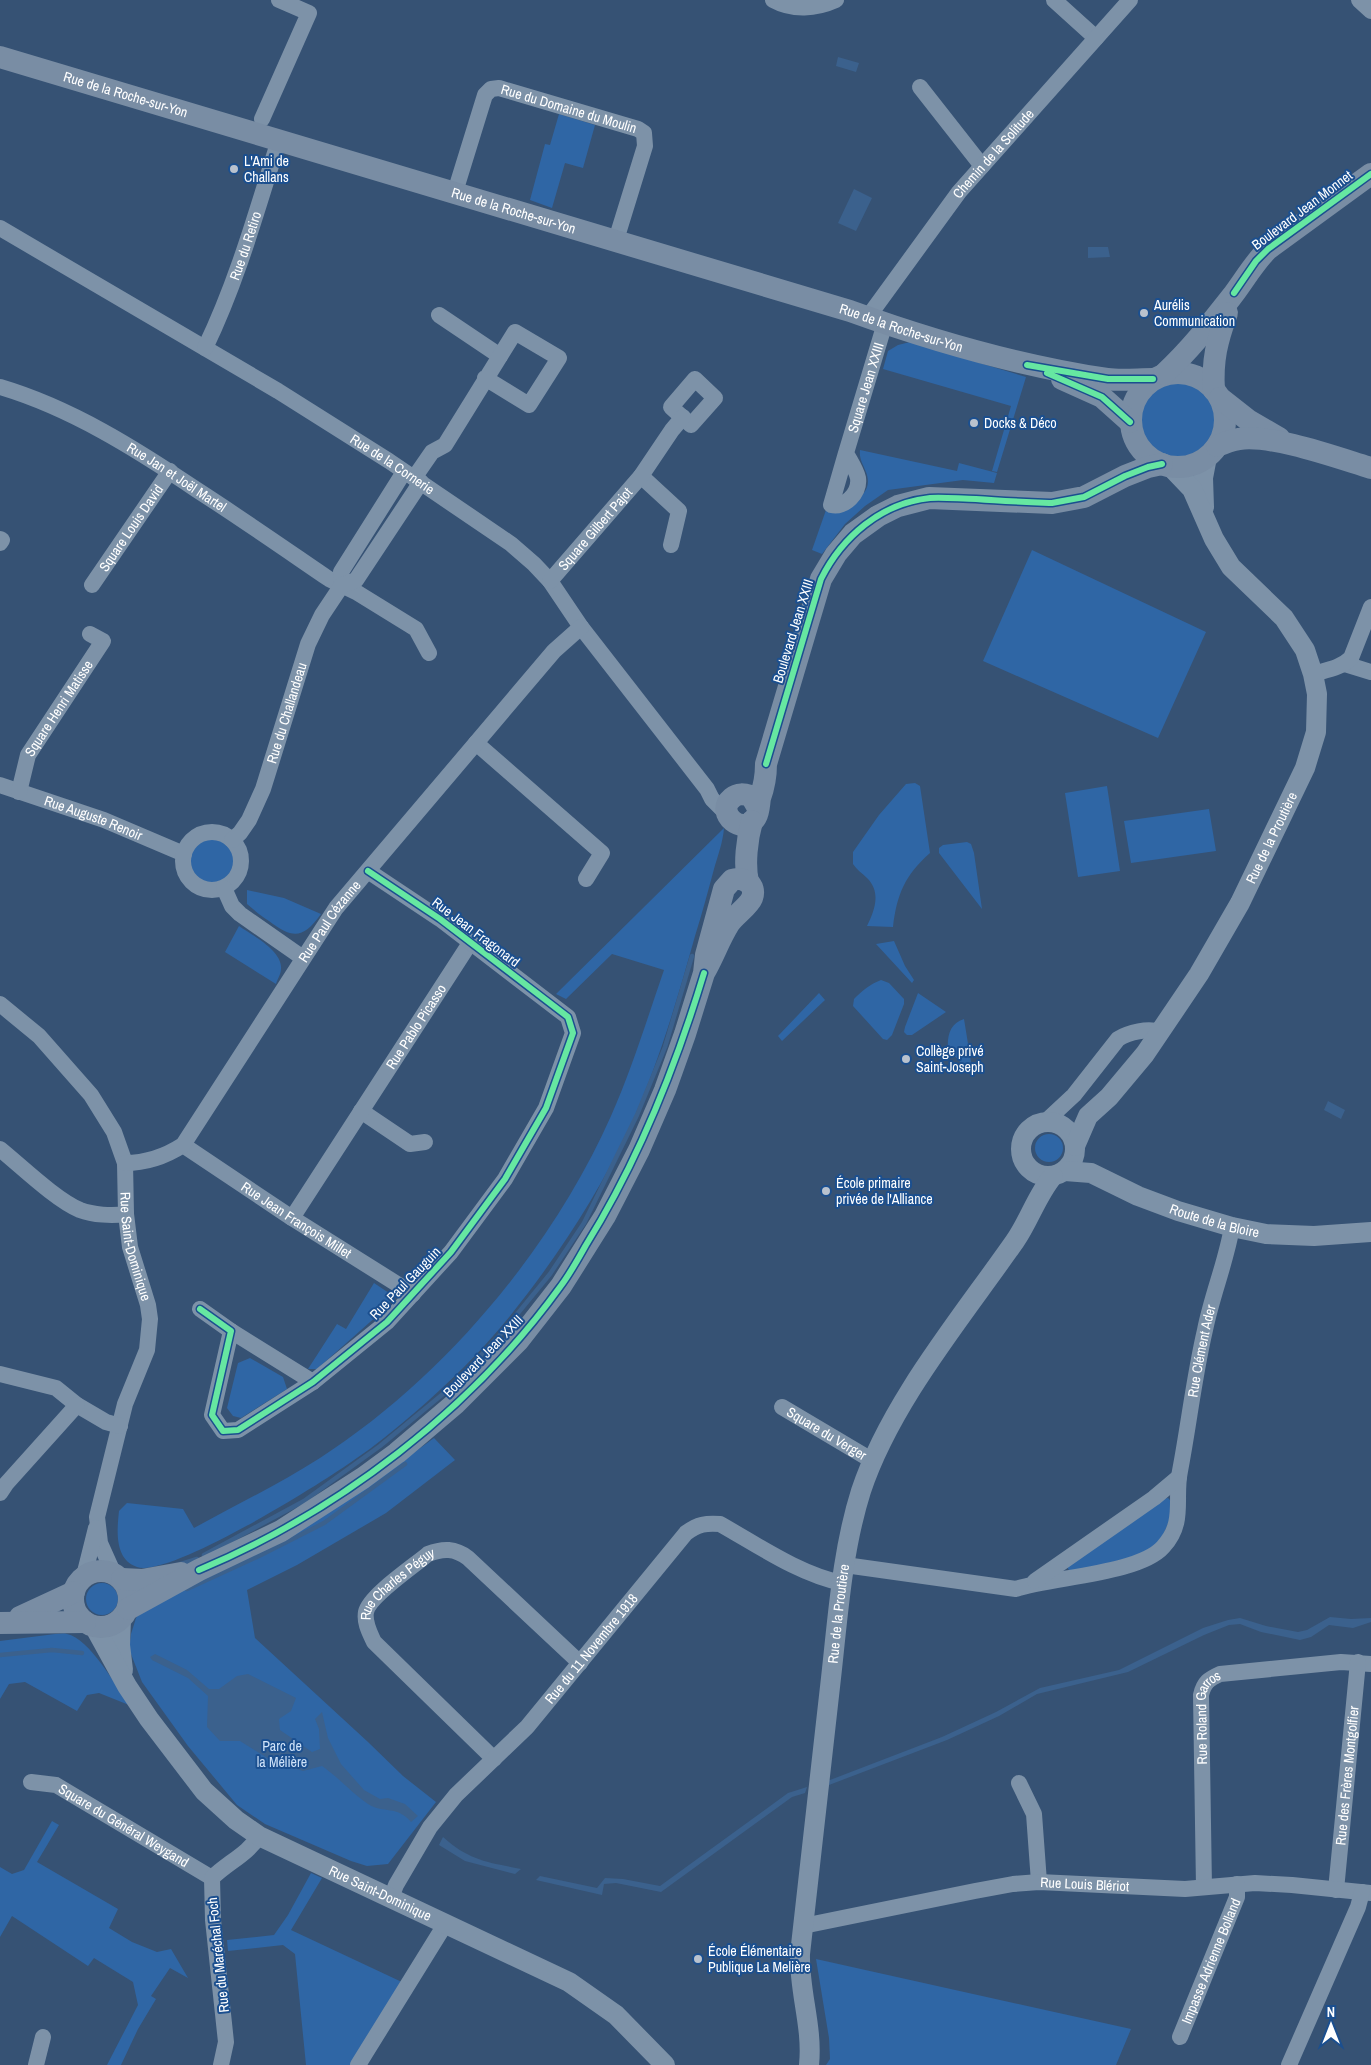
<svg xmlns="http://www.w3.org/2000/svg" width="1371" height="2065" font-family="'Archivo Narrow',sans-serif">
  <rect width="100%" height="100%" fill="#365274"/>
  <path fill="#2f66a5" d="M559,114L595,125L583,168L565,163L552,208L530,200L545,144L550,145Z
    M910,342L1026,377L997,472L992,471L1011,406L883,369L888,351L898,345Z
    M1139 419a38 38 0 1 1 76 0a38 38 0 1 1-76 0Z
    M860,450L957,471L959,463L997,473L994,483L963,480L888,490L865,506L845,524L822,554L812,550L826,510C844,505 876,499 866,472C863,464 859,459 860,450Z
    M1032,550L1206,632L1158,738L983,661Z
    M915,783L920,786L930,853C905,875 897,894 893,927L867,926C874,911 882,893 867,878C862,873 857,870 853,864V852L879,815L906,784Z
    M1107,786L1120,871L1078,877L1065,793Z
    M1209,809L1216,851L1131,863L1124,821Z
    M724,828C723,842 718,855 714,869C708,891 702,914 695,936C677,1001 658,1065 630,1127C598,1195 557,1257 510,1316C481,1352 448,1384 413,1414C394,1430 375,1446 354,1460C322,1483 170,1578 137,1567C114,1559 117,1530 119,1511L127,1503L183,1509L194,1528C236,1505 279,1484 320,1458C443,1379 552,1249 611,1116C632,1069 647,1019 664,970L612,954L566,999L556,994Z
    M189 861a23 23 0 1 1 46 0a23 23 0 1 1-46 0Z
    M967,842L971,844L974,853L982,909L939,853V848L943,845Z
    M247,890L284,898L321,914C303,939 293,939 269,921C261,916 254,910 247,904Z
    M239,926C252,935 283,951 281,969C281,974 277,980 276,984L225,952Z
    M894,941L905,966L914,980L912,983L876,944Z
    M881,980L889,983L904,999V1004L892,1035L887,1040L883,1039L853,1006L854,999C862,991 870,984 881,980Z
    M819,993L825,1000L782,1041L778,1036Z
    M918,993L946,1012L912,1035H907L904,1032L905,1027Z
    M964,1019L971,1062L969,1066H964L948,1049C947,1036 950,1023 964,1019Z
    M1035 1148a14 14 0 1 1 28 0a14 14 0 1 1-28 0Z
    M374,1283L389,1293L392,1298L387,1307L317,1369H308L337,1324L346,1329Z
    M250,1358L283,1377L287,1389L241,1418L233,1416L227,1408L238,1363Z
    M434,1438L455,1460L386,1513L297,1565L247,1590L255,1638L368,1742L403,1776L436,1802L388,1864L367,1866L351,1861L265,1824L237,1805L188,1746L142,1682L129,1649L131,1634L136,1618L148,1602L364,1489Z
    M1168,1498L1173,1503L1174,1510L1159,1544L1145,1554L1072,1572L1068,1569V1564L1163,1499Z
    M86 1599a16 16 0 1 1 32 0a16 16 0 1 1-32 0Z
    M55,1634C59,1634 63,1633 67,1634C89,1638 117,1687 129,1705L99,1693L87,1695L77,1711L25,1682L9,1684L0,1699V1641Z
    M52,1821L59,1825L37,1862L118,1909L109,1928L132,1942L157,1952L171,1949L188,1978L170,1968L151,1996L156,1999L138,2029L121,2065H107L138,2005L133,1982L94,1958L88,1966L12,1916L0,1937V1867L12,1874L24,1870Z
    M311,1873L322,1878L291,1930L404,1983L353,2065H306L295,1954L283,1945L228,1951L227,1940L274,1935L288,1915Z
    M816,1959L1131,2029L1116,2065H826L830,2059L829,2038Z"/>
  <path fill="#3b618d" d="M838,57L859,63L856,72L836,66Z
    M854,189L872,198L856,231L838,223Z
    M1088,247H1108L1110,257L1088,258Z
    M1328,1101L1345,1110L1341,1119L1324,1110Z
    M1330,1617L1351,1619L1371,1618V1622L1353,1628L1329,1625L1311,1637L1300,1640L1261,1632L1240,1624L1229,1625L1204,1635L1128,1672L1037,1694L999,1716L947,1740L829,1785L828,1788L827,1780H830L942,1737L996,1712L1040,1688L1119,1670L1203,1628L1228,1620L1240,1618L1266,1626L1298,1632L1307,1630Z
    M155,1654L187,1670L209,1689H219L237,1676L248,1674L296,1698L291,1711L279,1719L280,1730L312,1752L320,1749L319,1729L315,1719L322,1712L328,1738L341,1764L364,1790L380,1799L388,1798L405,1804L418,1816L411,1822C397,1805 384,1814 368,1804C353,1794 338,1777 322,1766L303,1771L274,1762L240,1741H220L207,1727L208,1696L188,1678L152,1660L150,1657Z
    M807,1787L805,1793L792,1797L661,1892L616,1883L604,1884L602,1895L536,1880L540,1876L597,1888L605,1878L623,1879L660,1886L788,1793Z
    M443,1837C470,1861 487,1862 521,1869L515,1874L465,1861L439,1845Z"/>
  <g fill="none" stroke-linecap="round" stroke-linejoin="round">
    <path stroke="#3b618d" stroke-width="4.5" d="M204,1555L304,1501L380,1446L449,1389L500,1335L550,1274L584,1223L637,1115L665,1047L692,956
      M181,1564L197,1559
      M187,1589L261,1555L324,1523L405,1464
      M0,1655L52,1650L82,1653"/>
    <g stroke="#7d92a8" stroke-width="16">
      <path d="M773,0C793,11 816,9 836,0"/>
      <path d="M1054,0L1096,38"/>
      <path d="M1359,0L1371,11"/>
      <path d="M920,87L982,166"/>
      <path d="M262,119L309,13L279,0"/>
      <path id="s1" d="M455,192L485,95L491,89L499,88L638,129L644,133L645,146L616,240"/>
      <path id="s2" d="M0,228L278,391L389,461L511,544L534,564L550,581L581,627L707,789L712,799L727,814"/>
      <path d="M439,315L500,356"/>
      <path id="s3" d="M868,317L959,192L1130,0"/>
      <path id="s4" d="M205,348C237,282 257,210 279,140"/>
      <path d="M695,379L715,398L691,425L671,407Z"/>
      <path id="s5" d="M0,387C71,408 136,449 197,490C242,519 285,549 329,579L356,592L416,629L429,653"/>
      <path id="s6" d="M846,453L831,505C845,508 860,493 858,478C856,469 850,461 846,453L885,323"/>
      <path d="M641,476L679,511L671,545"/>
      <path d="M414,478L432,452L445,445L515,332L559,358L529,405L485,378"/>
      <path d="M0,539L2,540L0,543"/>
      <path id="s7" d="M550,581L641,476L672,430L683,417"/>
      <path id="s8" d="M92,585L170,471"/>
      <path d="M342,585L341,572L404,472"/>
      <path d="M1345,664L1371,672"/>
      <path d="M1313,674C1327,670 1341,668 1351,658L1371,607"/>
      <path d="M476,743L602,853L586,879"/>
      <path id="s9" d="M0,785L104,820L184,854"/>
      <path id="s10" d="M19,792L28,755L103,641L90,634"/>
      <circle cx="212" cy="861" r="29"/>
      <path id="s11" d="M232,840L240,833L249,820L263,789L308,644L322,615L342,585L356,580L421,482"/>
      <path d="M224,888L232,906L240,914L303,958"/>
      <path id="s12" d="M0,1004L39,1036L91,1095L114,1132L125,1163L126,1214L130,1247L148,1305L150,1319L147,1350L125,1404L97,1517L100,1543L113,1572"/>
      <path d="M361,1111L410,1144L425,1142"/>
      <path d="M1045,1122L1074,1095L1118,1039C1129,1032 1148,1028 1160,1032"/>
      <path id="s13" d="M183,1145L292,1218L413,1294"/>
      <path d="M0,1149C21,1166 56,1200 80,1210C93,1215 112,1216 126,1214"/>
      <path id="s14" d="M125,1163C145,1163 166,1156 183,1145L336,908L554,651L581,627"/>
      <path id="s15" d="M292,1218L470,943"/>
      <path d="M200,1309L231,1331L212,1415L223,1431L238,1430L313,1382L387,1322L451,1252L505,1179L546,1108L573,1033L568,1017L440,919L368,871"/>
      <path d="M231,1331L313,1382"/>
      <path d="M0,1374L56,1388L77,1405L106,1422L120,1426"/>
      <path id="s16" d="M782,1407L873,1461"/>
      <path d="M0,1493L6,1484L77,1405"/>
      <path id="s17" d="M845,1565L1016,1589C1052,1577 1139,1574 1163,1547C1186,1522 1174,1499 1180,1471C1189,1424 1194,1377 1205,1330C1212,1295 1226,1262 1232,1227"/>
      <path d="M84,1576L96,1528"/>
      <path d="M1035,1581L1154,1498L1179,1477"/>
      <path id="s18" d="M494,1759L374,1642C370,1633 364,1623 366,1612C369,1596 414,1566 428,1554C443,1548 455,1548 468,1558L580,1663"/>
      <path id="s19" d="M31,1782L56,1785L212,1878"/>
      <path d="M1019,1783L1034,1814L1039,1882"/>
      <path id="s20" d="M1204,1887L1201,1695C1204,1682 1209,1679 1220,1674L1341,1662L1371,1664"/>
      <path id="s21" d="M1336,1890L1358,1662"/>
      <path id="s22" d="M391,1898L396,1885L430,1827L456,1795L527,1727L686,1533C698,1524 706,1523 720,1524C759,1546 799,1574 842,1583"/>
      <path id="s23" d="M803,1926L975,1891L1013,1884L1039,1882L1185,1889L1255,1883L1292,1885L1371,1893"/>
      <path id="s24" d="M1180,2037L1237,1897V1884"/>
      <path d="M36,2065L43,2037"/>
      <path d="M221,2065L226,2042L213,1920L212,1878C227,1863 248,1854 259,1836"/>
      <path d="M358,2065L446,1923"/>
      <path d="M1289,2065L1358,1907L1362,1892"/>
    </g>
    <g stroke="#7d92a8" stroke-width="20">
      <path d="M1204,507L1203,478L1207,457"/>
      <circle cx="1048" cy="1149" r="27"/>
      <path id="s25" d="M1075,1146L1088,1116L1109,1097L1145,1054L1199,974L1240,903L1305,768L1316,732L1317,694L1313,674L1305,650L1284,618L1231,567L1214,539L1192,489L1170,466"/>
      <path id="s26" d="M1065,1171L1091,1173L1138,1196L1178,1211L1232,1227L1266,1234L1314,1236L1371,1232"/>
      <path d="M121,1619L120,1645L123,1670"/>
      <path id="s27" d="M94,1626L127,1686L149,1719L204,1791L236,1820L259,1836L569,1982L616,2015L665,2065"/>
      <path id="s28" d="M809,2065C813,2027 799,1992 800,1954C811,1862 820,1770 831,1678C838,1616 842,1551 861,1491C890,1403 962,1317 1015,1241C1029,1221 1037,1195 1053,1176"/>
    </g>
    <g stroke="#798da4" stroke-width="22">
      <path id="s29" d="M0,57C284,141 567,227 850,311C933,341 1020,366 1107,379C1122,381 1138,379 1153,379"/>
      <circle cx="1178" cy="420" r="47"/>
      <path d="M1164,374C1190,350 1211,323 1233,295C1245,279 1254,263 1268,249L1371,174"/>
      <path d="M1062,379L1102,397L1130,422"/>
      <path d="M1214,390C1212,360 1217,341 1227,313"/>
      <path d="M1220,398L1248,420L1279,438"/>
      <path d="M1217,446C1224,443 1232,440 1239,439C1272,434 1338,458 1371,468"/>
      <path d="M758,808L751,796C744,794 738,793 732,798C714,813 744,838 756,817C759,812 759,804 760,798C764,787 766,776 766,764L821,579L836,554L853,534L878,516L898,506L929,498L1052,503L1084,497L1125,476L1148,467L1162,464"/>
      <path d="M748,882C744,864 747,839 752,821"/>
      <circle cx="101" cy="1599" r="28"/>
      <path d="M122,1579L142,1580L181,1573"/>
      <path d="M128,1609L199,1570L281,1531L363,1478L397,1453L456,1403L518,1341L561,1286L605,1216L639,1150L665,1090L685,1034L704,973L706,955L724,889L732,880C744,876 757,885 752,898C749,906 734,916 729,924C719,940 713,958 704,973"/>
      <path d="M20,1617L74,1592"/>
      <path d="M0,1623L85,1622"/>
    </g>
    <defs>
      <path id="cycleway" d="M1234,293L1256,261L1268,249L1371,174
        M1027,365L1108,379H1153
        M1047,373L1102,397L1130,422
        M766,764L821,579C842,537 881,503 930,498C945,497 961,499 976,499C1001,501 1027,502 1052,503L1084,497L1125,476L1148,467L1162,464
        M200,1309L231,1331L212,1415L223,1431L238,1430L313,1382L387,1322L451,1252L505,1179L546,1108L573,1033L568,1017L440,919L368,871
        M199,1570C338,1512 471,1410 560,1287C570,1274 578,1259 586,1245C639,1160 675,1069 704,973"/>
    </defs>
    <use href="#cycleway" stroke="#1b4f8f" stroke-width="9"/>
    <use href="#cycleway" stroke="#66e7a1" stroke-width="6"/>
  </g>
  <g fill="#b9c2ce" stroke="#1b4f8f" stroke-width="2">
    <circle cx="234" cy="169" r="5"/>
    <circle cx="1144" cy="313" r="5"/>
    <circle cx="974" cy="423" r="5"/>
    <circle cx="906" cy="1059" r="5"/>
    <circle cx="826" cy="1191" r="5"/>
    <circle cx="698" cy="1959" r="5"/>
  </g>
  <g text-anchor="middle" dominant-baseline="central" stroke-width="4" stroke-linejoin="round" paint-order="stroke">
    <g font-size="14" fill="#fff" stroke="#1b4f8f">
      <text stroke="none"><textPath href="#s29" startOffset="131">Rue de la Roche-sur-Yon</textPath></text>
      <text stroke="none"><textPath href="#s1" startOffset="191">Rue du Domaine du Moulin</textPath></text>
      <text stroke="none"><textPath href="#s3" startOffset="206">Chemin de la Solitude</textPath></text>
      <text stroke="none"><textPath href="#s29" startOffset="536">Rue de la Roche-sur-Yon</textPath></text>
      <text transform="translate(1302 210) rotate(-37)">Boulevard Jean Monnet</text>
      <text stroke="none"><textPath href="#s4" startOffset="110">Rue du Retiro</textPath></text>
      <text stroke="none"><textPath href="#s29" startOffset="941">Rue de la Roche-sur-Yon</textPath></text>
      <text stroke="none"><textPath href="#s6" startOffset="194">Square Jean XXIII</textPath></text>
      <text stroke="none"><textPath href="#s2" startOffset="458">Rue de la Cornerie</textPath></text>
      <text stroke="none"><textPath href="#s5" startOffset="199">Rue Jan et Joël Martel</textPath></text>
      <text stroke="none"><textPath href="#s8" startOffset="69">Square Louis David</textPath></text>
      <text stroke="none"><textPath href="#s7" startOffset="69">Square Gilbert Pajot</textPath></text>
      <text transform="translate(793 631) rotate(-73)">Boulevard Jean XXIII</text>
      <text stroke="none"><textPath href="#s10" startOffset="94">Square Henri Matisse</textPath></text>
      <text stroke="none"><textPath href="#s11" startOffset="140">Rue du Challandeau</textPath></text>
      <text stroke="none"><textPath href="#s9" startOffset="99">Rue Auguste Renoir</textPath></text>
      <text stroke="none"><textPath href="#s25" startOffset="368">Rue de la Proutière</textPath></text>
      <text stroke="none"><textPath href="#s14" startOffset="329">Rue Paul Cézanne</textPath></text>
      <text transform="translate(476 932) rotate(37)">Rue Jean Fragonard</text>
      <text stroke="none"><textPath href="#s15" startOffset="228">Rue Pablo Picasso</textPath></text>
      <text stroke="none"><textPath href="#s13" startOffset="136">Rue Jean François Millet</textPath></text>
      <text stroke="none"><textPath href="#s26" startOffset="159">Route de la Bloire</textPath></text>
      <text stroke="none"><textPath href="#s12" startOffset="290">Rue Saint-Dominique</textPath></text>
      <text transform="translate(405 1283) rotate(-46)">Rue Paul Gauguin</text>
      <text stroke="none"><textPath href="#s17" startOffset="529">Rue Clément Ader</textPath></text>
      <text transform="translate(483 1356) rotate(-46)">Boulevard Jean XXIII</text>
      <text stroke="none"><textPath href="#s16" startOffset="52">Square du Verger</textPath></text>
      <text stroke="none"><textPath href="#s18" startOffset="241">Rue Charles Péguy</textPath></text>
      <text stroke="none"><textPath href="#s28" startOffset="454">Rue de la Proutière</textPath></text>
      <text stroke="none"><textPath href="#s22" startOffset="322">Rue du 11 Novembre 1918</textPath></text>
      <text stroke="none"><textPath href="#s20" startOffset="172">Rue Roland Garros</textPath></text>
      <text stroke="none"><textPath href="#s21" startOffset="115">Rue des Frères Montgolfier</textPath></text>
      <text stroke="none"><textPath href="#s19" startOffset="104">Square du Général Weygand</textPath></text>
      <text stroke="none"><textPath href="#s23" startOffset="286">Rue Louis Blériot</textPath></text>
      <text stroke="none"><textPath href="#s27" startOffset="404">Rue Saint-Dominique</textPath></text>
      <text transform="translate(218 1955) rotate(-96)">Rue du Maréchal Foch</text>
      <text stroke="none"><textPath href="#s24" startOffset="82">Impasse Adrienne Bolland</textPath></text>
    </g>
    <g font-size="14" fill="#fff" stroke="#1b4f8f" text-anchor="start">
      <text x="244" y="161">L'Ami de<tspan x="244" dy="16">Challans</tspan></text>
      <text x="1154" y="305">Aurélis<tspan x="1154" dy="16">Communication</tspan></text>
      <text x="984" y="423">Docks &amp; Déco</text>
      <text x="916" y="1051">Collège privé<tspan x="916" dy="16">Saint-Joseph</tspan></text>
      <text x="836" y="1183">École primaire<tspan x="836" dy="16">privée de l'Alliance</tspan></text>
      <text x="708" y="1951">École Élémentaire<tspan x="708" dy="16">Publique La Melière</tspan></text>
    </g>
    <g font-size="14" fill="#cfe3fa" stroke="#1b4f8f">
      <text x="282" y="1746">Parc de<tspan x="282" dy="16">la Mélière</tspan></text>
    </g>
  </g>
  <g transform="translate(1331 2025)" stroke="#1b4f8f" stroke-width="4" paint-order="stroke">
  <path d="M0-4L9 19L0 12L-9 19Z" fill="#ffffff"/>
  <text y="-8" font-size="14" font-weight="bold" text-anchor="middle" fill="#ffffff">N</text>
  </g>
</svg>
